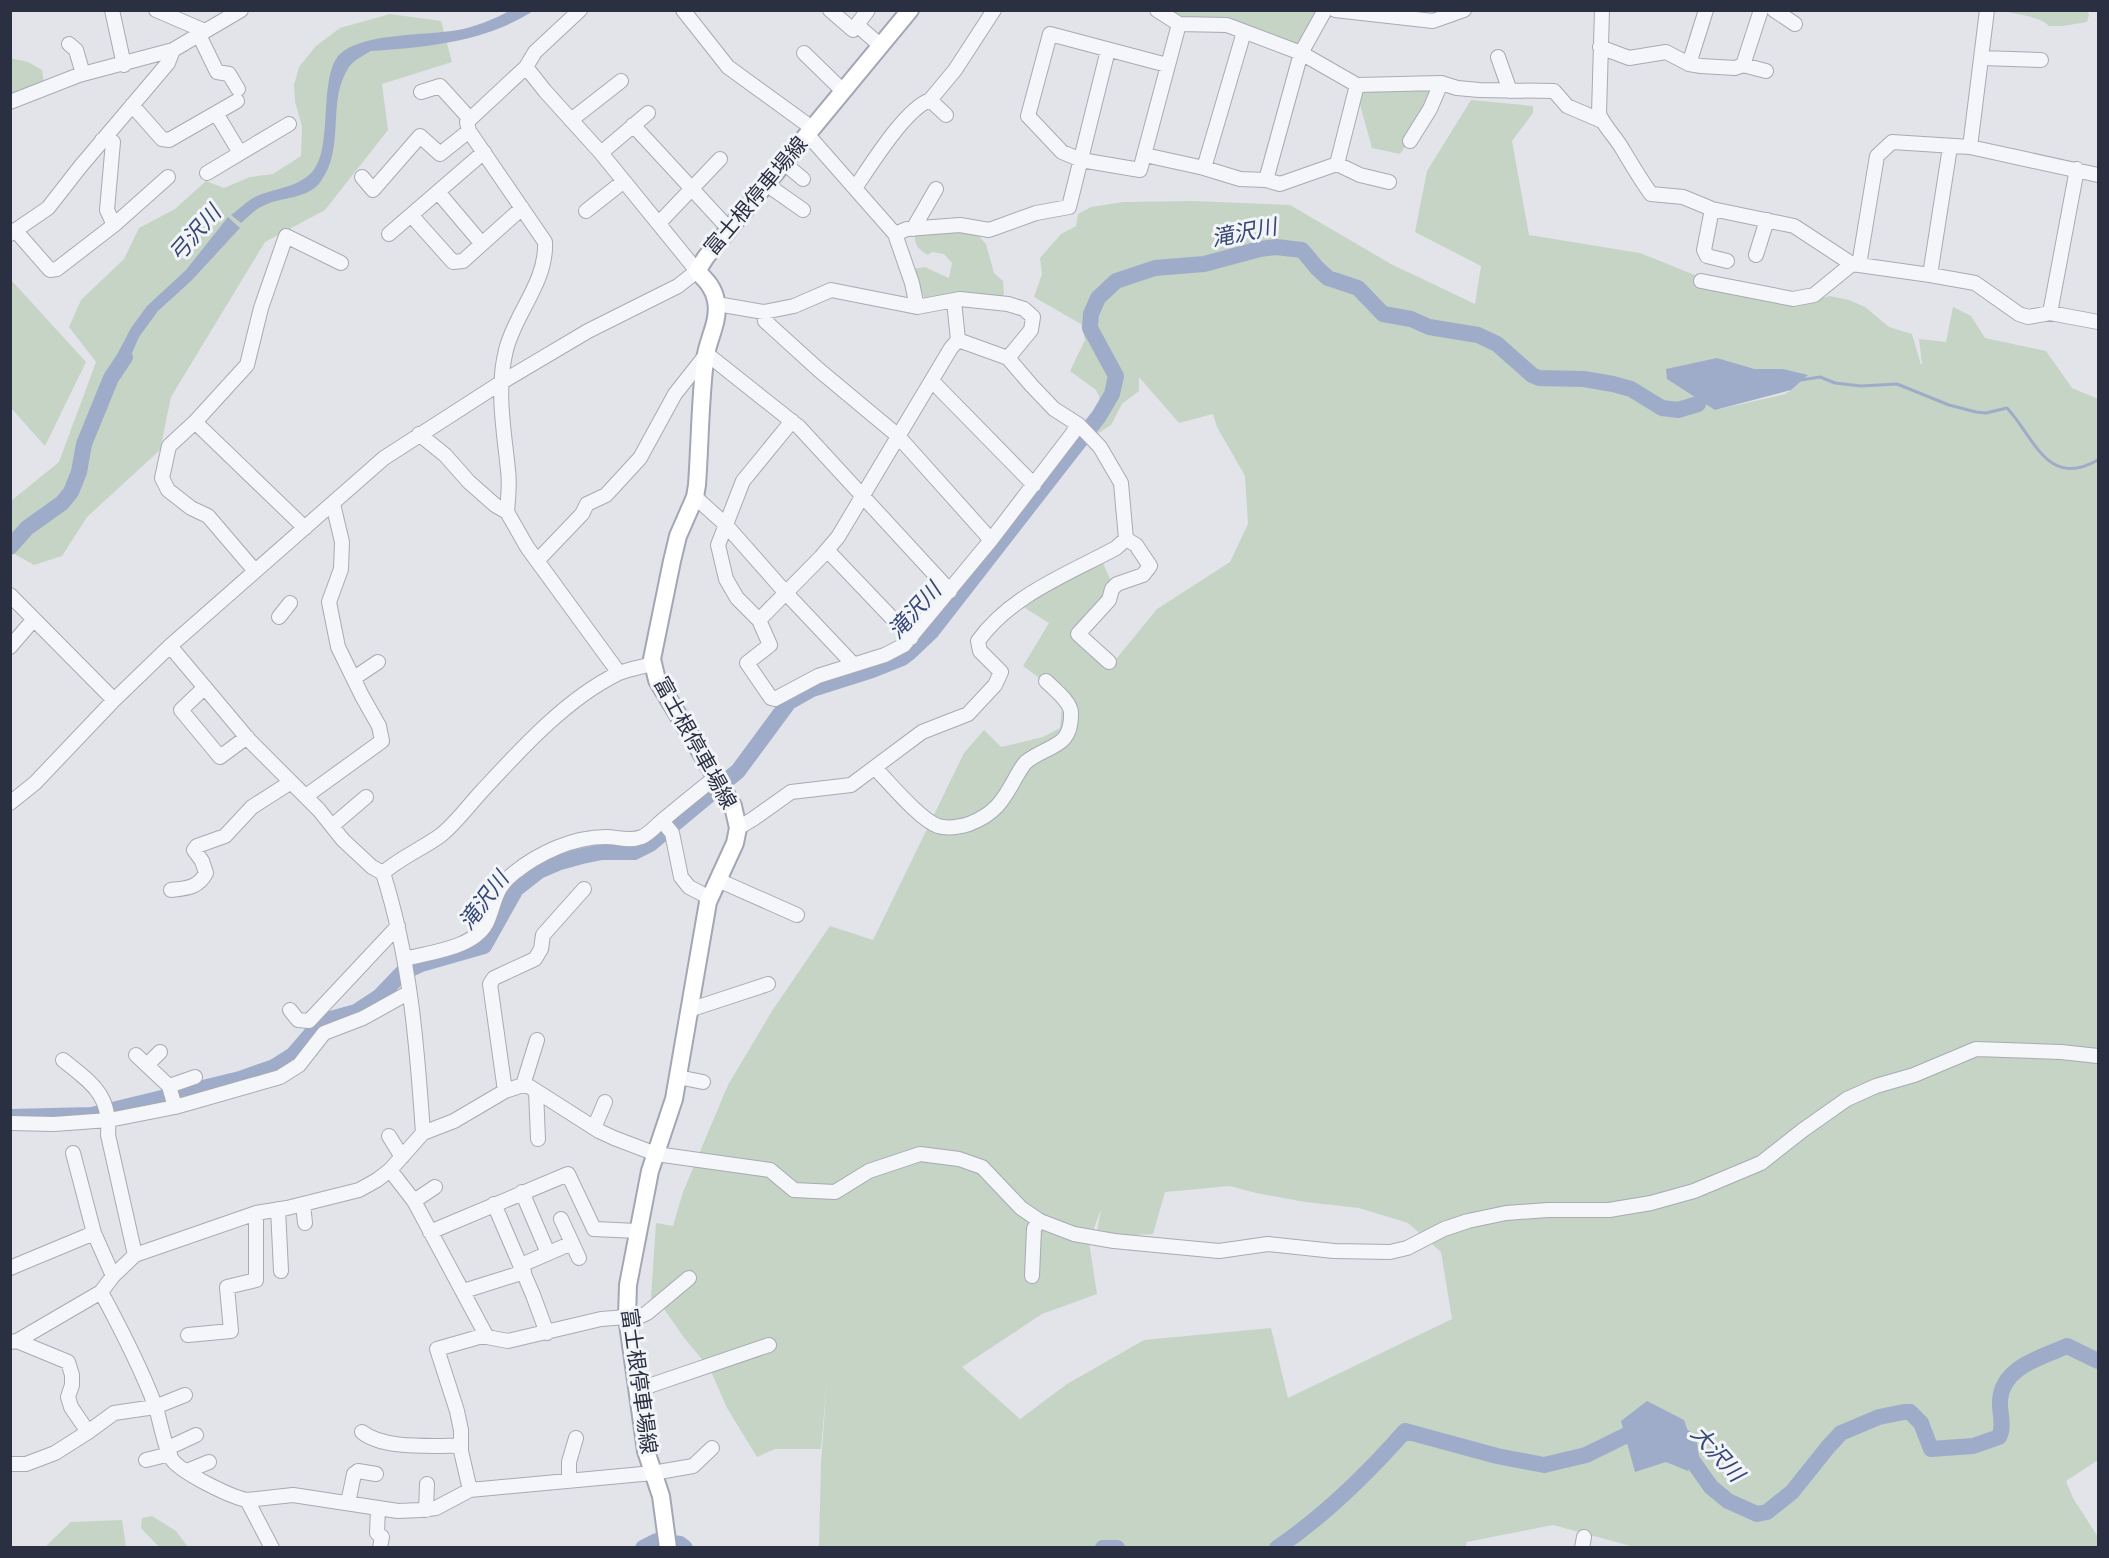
<svg xmlns="http://www.w3.org/2000/svg" width="2109" height="1558" font-family="'Nunito Sans','Noto Sans JP',sans-serif">
  <rect width="100%" height="100%" fill="#e3e4ea"/>
  <path fill="#c5d4c4" fill-rule="evenodd" d="M1163,11H1321L1301,50L1198,24Z
    M2005,11L2087,10L2089,15L2087,22L2063,26H2049C2039,16 2018,15 2005,11Z
    M390,14L441,21L452,62L382,84L388,130L325,210L265,242L171,397L160,450L87,517L62,556L34,565L11,552V501L59,462L96,362L69,327L81,300L124,259L139,228L175,209L206,181L224,188L250,177L273,174L301,156L302,126L295,102L294,85L299,67L316,46L340,28Z
    M10,58L28,62L42,70L44,84L11,102Z
    M1364,85L1433,89L1410,139L1400,154L1372,148L1359,101Z
    M1471,100L1533,106V113L1512,141L1529,235L1640,253L1747,296L1814,300L1830,296L1849,300L1865,307L1889,327L1912,334L1921,365L1922,364L1919,339L1946,342L1953,307L1971,316L1985,338L2046,351L2072,388L2098,399V1460L2066,1481L2073,1498L2098,1537V1547L1638,1548L1553,1525L1467,1542L1465,1548L819,1547L821,1463L827,1380L821,1449H775L757,1457L727,1408L710,1369L685,1339L664,1309L651,1298L656,1223L673,1226L683,1192L728,1085L772,1011L830,926L873,940L964,753L984,730L1001,747L1043,737L1060,728L1064,685L1056,690L1023,666L1049,623L1017,603L1101,559L1112,583L1081,631L1086,649L1117,658L1157,609L1230,562L1248,524L1245,476L1217,427L1213,414L1179,423L1139,377V391L1122,404L1111,425L1097,434L1088,427L1100,399L1096,390L1070,371L1085,340L1081,324L1034,297L1042,274L1040,258L1061,234L1076,226L1078,214L1091,207L1123,202L1194,201L1290,205L1391,264L1475,304L1481,266L1415,232L1427,171ZM1717,358L1755,369L1791,390L1785,394L1715,410ZM1230,1186L1256,1193L1305,1202L1359,1208L1408,1223L1441,1252L1452,1319L1288,1398L1271,1328L1144,1340L1067,1384L1020,1419L962,1367L1042,1314L1097,1294L1089,1242L1101,1209L1096,1237L1153,1234L1165,1192Z
    M972,229L986,244L994,273L1003,281L1004,294L999,302L925,300C921,288 914,282 912,269L925,267L949,278L952,263L944,254L932,252L928,255C918,250 914,244 915,233Z
    M13,282L86,362L45,446L11,408L10,284Z
    M152,1516L176,1531L188,1547H159L141,1528L142,1518Z
    M122,1520L126,1547L46,1546L71,1522Z"/>
  <path fill="#9facc9" d="M509,11H533C485,42 427,47 371,51C364,55 353,61 349,67C326,101 346,146 321,181C308,200 282,196 263,206C255,209 248,217 241,223L231,215C238,210 245,203 253,198C272,188 295,189 311,173C334,152 318,78 339,55C362,32 426,36 458,30C474,27 495,19 509,11Z
    M228,217L240,228L192,280L158,311L139,337L121,378L109,370L131,328L147,306L186,270Z
    M1717,358L1755,369H1783L1808,375L1791,390L1715,410L1667,379L1666,369Z
    M1647,1401L1684,1420L1687,1429L1696,1437L1702,1474L1690,1465L1688,1471L1666,1462L1635,1472L1621,1421Z"/>
  <g fill="none" stroke-linecap="round" stroke-linejoin="round">
    <path stroke="#9facc9" stroke-width="3" d="M1801,380L1820,377L1835,383L1861,386L1897,384L1949,405L1976,412L1986,413L2007,408C2035,438 2047,489 2098,460"/>
    <path stroke="#9facc9" stroke-width="16" d="M10,547L27,528L62,503L71,492L79,472L84,444L111,378L125,357
      M10,1117L92,1115L240,1079L274,1067L293,1055L312,1033L327,1020L356,1012L379,997L402,973L421,964L484,946L516,889L539,871L560,862L582,856L602,852H634L650,844L738,771L789,702L812,689L872,670L902,658L910,652L931,632L1099,416L1112,394L1116,376L1090,328L1091,314L1098,298L1116,281L1155,268L1204,264L1260,249L1276,247L1302,250L1317,268L1328,278L1358,288L1383,314L1411,319L1429,327L1478,335L1497,344L1532,375L1539,378L1584,379L1613,384L1631,389L1662,408L1678,410L1698,404
      M1689,1456L1711,1487L1728,1501L1757,1514L1767,1512L1792,1492L1828,1447L1841,1433L1879,1417L1904,1412H1910L1921,1423L1931,1449L1973,1446L1999,1437C2005,1425 1999,1413 2000,1400C2003,1366 2041,1358 2067,1346L2098,1361
      M643,1548L657,1541L680,1544L685,1548
      M1103,1548H1117
      M1277,1548C1324,1516 1368,1473 1405,1431L1497,1456L1544,1465L1586,1455L1643,1427"/>
    <defs>
      <path id="minor" d="M112,10L124,65
        M156,10L205,31
        M683,10L728,67L812,128
        M830,10L853,30L868,10
        M1157,10L1179,24L1227,25L1301,53L1357,85L1337,164
        M1335,10L1433,21L1464,10
        M1602,10L1599,114C1605,128 1616,137 1623,150C1632,165 1640,179 1651,194L1683,197L1712,209L1794,226L1852,264L1930,275L1975,283L2019,314L2028,317L2050,313L2098,322
        M1774,10L1795,24
        M857,25L881,46
        M199,35L217,72L229,74L238,89
        M69,44L76,50L83,74
        M1600,47L1629,58L1666,52L1689,64L1701,66L1735,68L1743,65L1766,71
        M804,53L843,91
        M1498,57L1510,91
        M1981,58L2041,60
        M1689,64L1706,10
        M1167,65L1050,34L1028,116L1062,152L1081,160L1140,170L1179,24
        M1743,65L1761,10
        M1357,85L1441,83L1457,88L1479,90L1554,91L1567,106L1602,121
        M421,92L440,86L470,119
        M930,100L955,70L994,10
        M10,102L79,75L173,50L241,10
        M132,105L162,139L169,140L237,101
        M216,113L240,153
        M571,120L621,81
        M633,125L729,229
        M808,135L895,234L912,283L917,307
        M1410,141L1430,109L1441,83
        M1970,147L1987,10
        M601,153L648,113
        M1145,155L1204,168L1240,179L1266,180L1280,184L1337,164L1360,175L1389,182
        M784,163L803,179
        M1204,168L1244,32
        M207,173L289,124
        M362,177L373,190L420,136L440,154L469,131
        M1266,180L1301,53L1325,10
        M766,184L803,210
        M855,188C871,165 905,109 930,100L946,115
        M438,192L482,244
        M1712,209L1704,250L1707,256L1727,261
        M586,211L624,181
        M411,215L453,262L463,261L522,208
        M659,223L720,159
        M114,225L168,177
        M913,229L936,189
        M15,230L50,270L57,269L114,225L107,210L113,142L102,140
        M10,234L48,208L80,167L168,63L173,50
        M389,234L484,152
        M895,234L907,229L960,225L989,230L1036,213L1069,207L1108,50
        M1756,255L1767,220
        M1859,265L1877,156L1892,142L1970,147L2098,175
        M1930,275L1950,147
        M1701,281L1793,299L1814,295L1852,264
        M954,301L958,340
        M717,304L764,312L794,306L831,290L917,307L960,299L1008,304L1024,309L1033,317L1031,330L1008,358
        M764,312L765,321L819,370L897,435L991,540
        M2050,313L2077,169
        M707,354L799,427L950,591
        M932,381L1034,485
        M195,422L305,528
        M419,434L445,455L469,482L495,505L507,512L527,547L619,673
        M695,497L725,524L785,592L853,664
        M507,512C508,498 510,484 508,470C504,430 496,390 506,350C515,313 547,282 545,242L469,131L467,122L526,67
        M827,550L911,638
        M537,561L582,514L587,504L606,495L640,458L675,394L705,356
        M255,571L208,516L191,508L168,490L162,478L169,446L195,422L247,365L261,308L286,236L341,263
        M10,595L114,700
        M279,617L290,603
        M759,620L737,598L726,579L718,545L743,481L792,421
        M170,646L249,740L319,810L343,840L372,867L383,873
        M10,647L34,619
        M1109,662L1078,634L1109,600L1112,589L1117,584L1143,575L1150,566L1136,545L1126,539
        M354,678L378,662
        M205,687L181,710L220,757L247,737
        M875,768C889,782 920,820 938,826C948,829 959,827 969,824C995,814 1003,801 1016,777C1019,772 1022,766 1026,762C1048,744 1072,749 1071,713C1071,702 1054,689 1046,681
        M306,796L382,741L379,726L362,696L338,647L329,602L341,569L342,542L333,504
        M10,803L35,783L114,700L170,646L384,458L502,382L588,331L678,286L697,271L601,153L545,91L526,67L535,52L580,10
        M662,821L672,833L681,877L689,887L710,898
        M332,826L366,797
        M738,828L753,819L791,792L851,785L922,732L968,714L995,685L1001,672L980,651L978,641C1011,595 1068,574 1116,548L1126,539L1121,483L1100,447L1079,425L1054,409L1032,386L1008,358L958,340L951,348L838,537L821,557L759,620L770,645L747,663L771,698L775,699L818,676L885,655L904,645L991,540L1079,425
        M718,880L797,915
        M171,890C187,888 198,888 206,873L202,861L194,850L197,846L225,836L252,807L291,782
        M405,959C431,952 477,948 488,920C496,900 495,888 514,873C539,853 573,837 606,837C618,837 629,842 642,837C649,834 657,825 663,820C681,805 698,791 716,777
        M290,1010L298,1020L309,1021L398,926
        M689,1010L768,984
        M136,1055L169,1086L175,1107
        M63,1060C91,1083 111,1094 108,1135L135,1255
        M147,1065L160,1052
        M678,1077L703,1082
        M523,1085L537,1040
        M169,1086L195,1077
        M505,1091L490,984L494,978L535,959L541,949L543,935L584,889
        M536,1091L538,1139
        M10,1123L54,1124L109,1120L175,1107L280,1077L299,1065L324,1033L363,1018L408,993
        M594,1128L605,1102
        M423,1133C417,1045 410,957 383,873C401,857 422,849 441,835C456,823 469,805 482,791C520,750 566,699 617,674C628,669 641,667 653,664
        M389,1136L402,1157
        M73,1153L94,1233L113,1276
        M390,1170L414,1201L487,1337
        M522,1192L548,1253
        M414,1201L435,1187
        M303,1204L305,1223
        M494,1204L533,1295L547,1333
        M278,1209L281,1271
        M561,1219L579,1258
        M430,1232L568,1174L594,1229L638,1231
        M521,1265L572,1243
        M10,1268L94,1233
        M1032,1276L1034,1229L1039,1220
        M467,1290L524,1272
        M101,1292C121,1329 140,1366 155,1405C160,1419 164,1446 171,1458C179,1472 231,1497 247,1500L272,1548
        M628,1322L647,1313L689,1278
        M188,1335L231,1331L227,1287L256,1280V1213
        M17,1341L68,1362L72,1375V1385L68,1397L71,1407L88,1432
        M10,1342L17,1341L101,1292L113,1276L135,1255L256,1213L287,1208L359,1190L377,1180L390,1170L423,1133L454,1121L505,1091L523,1085L530,1087L599,1131L614,1138L656,1154L770,1170L794,1190L835,1192L869,1171L920,1154L959,1159L982,1167L1021,1208L1040,1221L1074,1234L1114,1241L1219,1251L1268,1244L1334,1251L1390,1252L1407,1248L1444,1229L1468,1221L1506,1213L1548,1210H1609L1651,1203L1694,1191L1761,1163L1803,1130L1847,1099L1876,1086L1914,1075L1976,1049L2061,1052L2098,1056
        M637,1390L769,1345
        M362,1432C384,1450 433,1445 461,1446
        M168,1448L196,1435
        M146,1460L170,1454
        M10,1464H26L55,1453L88,1432L114,1413L155,1407L185,1395
        M187,1471L209,1462
        M569,1481V1462L576,1438
        M470,1490L461,1451V1430L457,1411L437,1349L479,1337H487L508,1341L601,1319L627,1317
        M247,1500L293,1495L398,1511L421,1510L436,1508L470,1490L653,1473L693,1466L712,1448
        M348,1503L354,1474L358,1471L376,1474
        M378,1508L377,1533L382,1537L380,1548
        M426,1510L427,1484
        M1582,1548L1584,1537"/>
      <path id="major" d="M668,1548L661,1496L646,1451L627,1317L628,1285L650,1171L674,1099L708,902L735,843L738,828L733,806L657,680L652,659L672,561L678,536L695,497L697,485C700,443 700,401 705,360C707,340 720,322 716,301C714,288 706,280 697,271L706,257L910,10"/>
    </defs>
    <use href="#minor" stroke="#a8aab4" stroke-width="16"/>
    <use href="#major" stroke="#a2a7b6" stroke-width="20"/>
    <use href="#minor" stroke="#f5f6f9" stroke-width="14"/>
    <use href="#major" stroke="#fff" stroke-width="16"/>
  </g>
  <g text-anchor="middle" dominant-baseline="central" stroke-width="6" stroke-linejoin="round" paint-order="stroke">
    <g font-size="21" fill="#2b2f42" stroke="#f2f4f8">
      <text transform="translate(756 196) rotate(-50)">富士根停車場線</text>
      <text transform="translate(695 743) rotate(61)">富士根停車場線</text>
      <text transform="translate(639 1381) rotate(82)">富士根停車場線</text>
    </g>
    <g font-size="22" font-style="italic" fill="#364775" stroke="#f2f4f8">
      <text transform="translate(1244 233) rotate(-11)">滝沢川</text>
      <text transform="translate(195 234) rotate(-49)">弓沢川</text>
      <text transform="translate(915 611) rotate(-48)">滝沢川</text>
      <text transform="translate(484 901) rotate(-53)">滝沢川</text>
      <text transform="translate(1717 1454) rotate(48)">大沢川</text>
    </g>
  </g>
  <rect width="2109" height="1558" fill="none" stroke="#2b2f42" stroke-width="24"/>
</svg>
